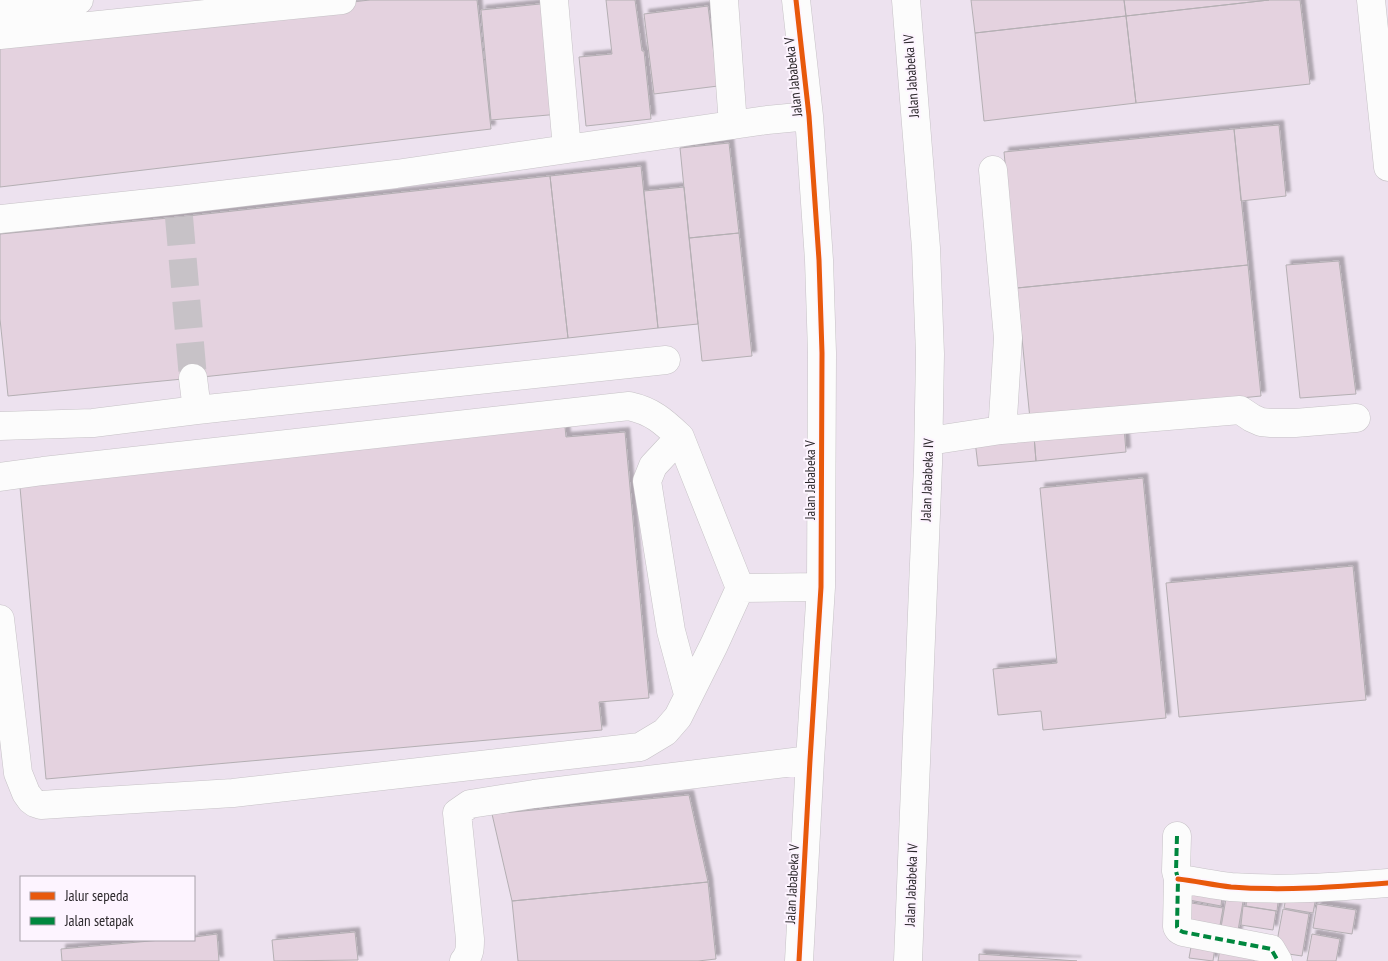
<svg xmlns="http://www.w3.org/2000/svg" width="1388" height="961" font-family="'PT Sans Narrow',sans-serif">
  <defs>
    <filter id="shadow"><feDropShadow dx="4.5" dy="-4.5" stdDeviation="1" flood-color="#0004"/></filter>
  </defs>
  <rect width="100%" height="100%" fill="#eee9ee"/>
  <path fill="#ede2ef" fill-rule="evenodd" d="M0,0H1388V961H0ZM21,877H194V940H21Z"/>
  <path fill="#e4d2df" stroke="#b4afb3" filter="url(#shadow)" d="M370,0H477L491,129L0,187V40Z
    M606,0H635L642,51H644L651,119L586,126L579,57L612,54Z
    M971,0H1124L1126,16L975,33Z
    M1124,0H1269L1126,16Z
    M1269,0H1300L1310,84L1136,103L1126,16Z
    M550,3L560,114L491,120L481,10Z
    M708,6L718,86L654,94L644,14Z
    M1126,16L1136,103L984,121L975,33Z
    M1279,125L1286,196L1241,201L1234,129Z
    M1234,129L1248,265L1017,288L1004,152Z
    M729,143L739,233L689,238L680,148Z
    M641,166L658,328L568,338L550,176Z
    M550,176L568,338L193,378L8,396L0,319V234L179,217Z
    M684,187L698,324L658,328L644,191Z
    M739,233L752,356L702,361L689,238Z
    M1339,261L1356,394L1300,398L1286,265Z
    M1248,265L1261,396L1030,419L1017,288Z
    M565,427L566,437L625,432L649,698L599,702L602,730L46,779L19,476Z
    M1124,427L1126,452L1036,461L1034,436Z
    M1034,436L1036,461L978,466L975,441Z
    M1143,478L1166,718L1043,730L1041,711L998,715L993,669L1057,663L1040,488Z
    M1353,566L1366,700L1179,717L1166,583Z
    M689,795L708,882L512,901L492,814Z
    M708,882L716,959L698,961H518L512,901Z
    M1187,882L1223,888L1221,906L1184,899Z
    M1248,889L1279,894L1277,911L1246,906Z
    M1287,892L1316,897L1313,913L1284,908Z
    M1227,893L1244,896L1237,936L1220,933Z
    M1185,902L1223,908L1219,931L1182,924Z
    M1317,904L1356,910L1352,934L1313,928Z
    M1243,906L1276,911L1273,930L1241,925Z
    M1283,909L1309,914L1302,956L1275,952Z
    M355,932L358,960L274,961L272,940Z
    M217,934L219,961H62L61,949L161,940H194V937Z
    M1312,934L1340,939L1336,961H1307Z
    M1193,936L1216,940L1213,961L1189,958Z
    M1221,942L1256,948L1254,961H1218Z
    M979,954L1077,961H979Z"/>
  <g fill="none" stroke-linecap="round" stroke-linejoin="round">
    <path stroke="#c7c2c7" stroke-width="28" stroke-dasharray="28 14" stroke-linecap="butt" d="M179,217L193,378"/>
    <defs>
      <path id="minor" d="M554,0L567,149
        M724,0L733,125
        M796,0L809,116L819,260L822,353L821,587L810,760L799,961
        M906,0L926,248L930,354L928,464L908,961
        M1371,0L1388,167
        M0,8L79,0
        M0,35L342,0
        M0,219L178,200L396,174L767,120L809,116
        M193,378L197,410
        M0,426L93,423L197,410L666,360
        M1001,430L1240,410L1252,418L1261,422L1271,423H1295L1356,418
        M680,437L653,466L647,481L671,631L688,694
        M929,441L1001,430L1003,418L1008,338L993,170
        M0,477L43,471L629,406C652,411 663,421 680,437L740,588
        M0,619L18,773L26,793L31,800L35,803L41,805L72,803L233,793L640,747L665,732L678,717L714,645L740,588L821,587
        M1177,836L1176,871L1178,879L1177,927L1179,930L1183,932L1271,949L1278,961
        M1178,879C1196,881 1213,885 1231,887C1283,891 1336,887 1388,883
        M464,961C470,954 470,948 470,939L457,813L470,804L534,794L810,760"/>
    </defs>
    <use href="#minor" stroke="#c6c2c6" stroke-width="29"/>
    <use href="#minor" stroke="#fcfcfc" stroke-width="28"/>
    <path stroke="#00873e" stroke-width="4" stroke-dasharray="8 4" stroke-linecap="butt" d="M1177,836L1176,871L1178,879L1177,927L1179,930L1183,932L1271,949L1278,961"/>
    <defs>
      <path id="cycleway" d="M796,0L809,116L819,260L822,353L821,587L810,760L799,961
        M1178,879C1196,881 1213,885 1231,887C1283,891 1336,887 1388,883"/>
    </defs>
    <use href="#cycleway" stroke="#fdf4ff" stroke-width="8"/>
    <use href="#cycleway" stroke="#e8590c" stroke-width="5"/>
  </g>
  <g text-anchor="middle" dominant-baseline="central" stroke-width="4" stroke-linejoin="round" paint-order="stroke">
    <g font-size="14" fill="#2c282c" stroke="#fdf4ff">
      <text transform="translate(911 76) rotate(-94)">Jalan Jababeka IV</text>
      <text transform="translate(793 77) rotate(-96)">Jalan Jababeka V</text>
      <text transform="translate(810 480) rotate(-90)">Jalan Jababeka V</text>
      <text transform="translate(927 480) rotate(-88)">Jalan Jababeka IV</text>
      <text transform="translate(792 884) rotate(-87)">Jalan Jababeka V</text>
      <text transform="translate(911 885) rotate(-88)">Jalan Jababeka IV</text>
    </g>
  </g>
  <rect x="20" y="876" width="175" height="65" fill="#fdf4ff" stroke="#a9a2ab"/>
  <rect x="30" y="892" width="25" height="8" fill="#e8590c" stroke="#a9a2ab"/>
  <text x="65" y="901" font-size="15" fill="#2c282c">Jalur sepeda</text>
  <rect x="30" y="917" width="25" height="8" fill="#00873e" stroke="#a9a2ab"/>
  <text x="65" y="926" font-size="15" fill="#2c282c">Jalan setapak</text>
</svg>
